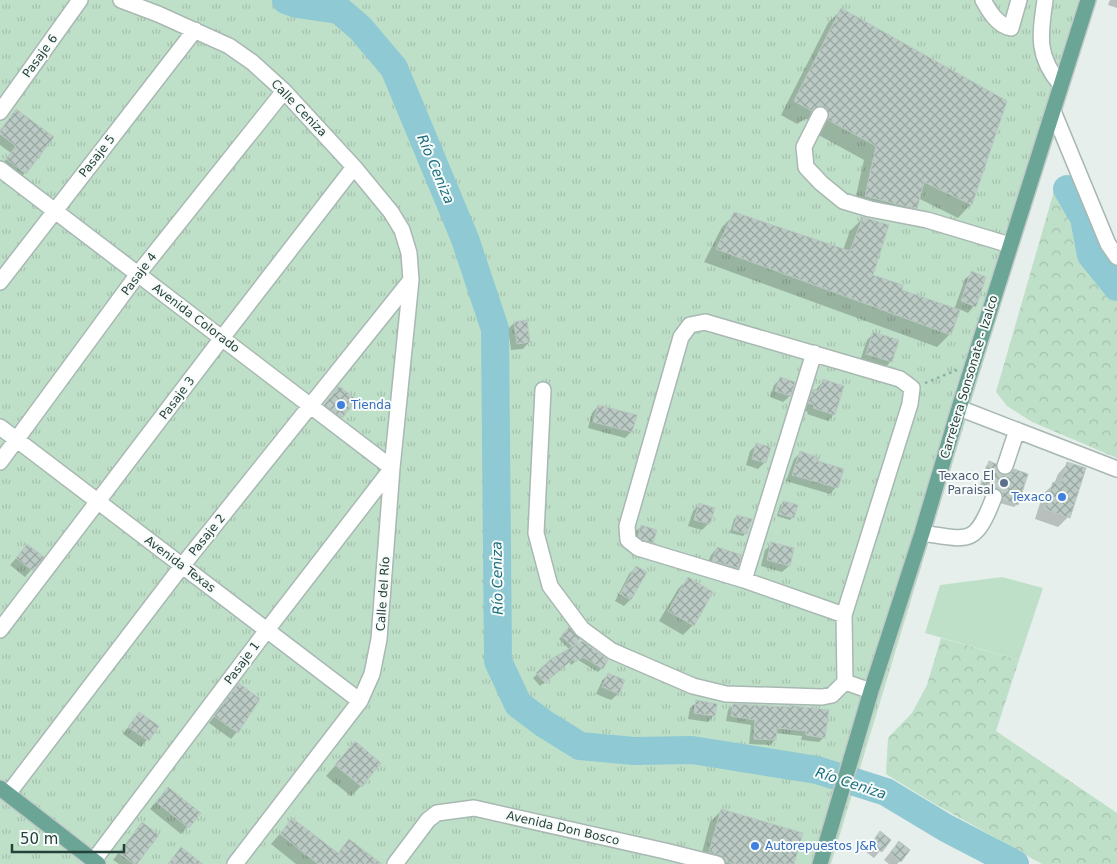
<svg xmlns="http://www.w3.org/2000/svg" width="1117" height="864" font-family="'DejaVu Sans',sans-serif">
  <defs>
    <pattern id="forest-crowns" width="20" height="18" patternUnits="userSpaceOnUse" patternTransform="scale(1.25)"><rect width="20" height="18" fill="#bfe0c8"/><path d="M2 6a3 3 0 1 1 6 0M12 15a3 3 0 1 1 6 0" fill="none" stroke="#a4c1ad"/></pattern>
    <pattern id="park-tufts" width="24" height="20" patternUnits="userSpaceOnUse" patternTransform="scale(1.25)"><rect width="24" height="20" fill="#bfe0c8"/><path d="M3 7l-1-3M5 7V3M7 7l1-3M15 17l-1-3M17 17v-4M19 17l1-3" fill="none" stroke="#a4c1ad"/></pattern>
    <pattern id="building-cross-hatch" width="8" height="8" patternUnits="userSpaceOnUse" patternTransform="scale(1.25)"><rect width="8" height="8" fill="#bbcac4"/><path d="M0 0l8 8M0 8l8-8" fill="none" stroke="#98a6a0"/></pattern>
  </defs>
  <rect width="100%" height="100%" fill="#e6efeb"/>
  <path fill="#bfe0c8" d="M1002,577L1043,588L1019,660L925,633L940,585Z"/>
  <path fill="url(#forest-crowns)" d="M1054,191L1079,221L1085,259L1117,296V458L1032,422L1007,406L996,392Z
    M941,638L1019,660L996,731L1117,813V864H1042L933,803L886,774L888,738L912,713L927,685Z"/>
  <path fill="url(#park-tufts)" d="M0,0H1093L831,864H0Z"/>
  <path fill="#0003" d="M1110,0H1117V8L1108,5Z
    M841,10L971,204L958,218L918,198L916,208L902,221L853,209L864,160L815,133L811,120L805,119L797,124L781,115L828,23Z
    M16,111L25,173L19,179L1,166L11,153L0,145V130Z
    M735,214L843,250L850,231L863,218L872,275L900,291L954,310L965,279L972,273L974,306L968,313L959,309L950,334L937,347L704,262L722,227Z
    M514,323L529,342L523,349L511,350L508,329Z
    M873,334L891,361L885,368L860,361L867,340Z
    M781,378L794,383L790,396L783,402L770,397L774,385Z
    M823,381L834,414L828,421L807,414L808,412L803,410L807,397L813,390L815,391Z
    M339,388L341,417L335,424L319,412Z
    M598,406L631,432L625,438L588,428L592,413Z
    M757,444L765,462L758,469L746,465L750,451Z
    M800,453L817,461L836,487L830,494L786,481L794,459Z
    M989,463L1017,504L1014,507L1000,503L999,495L994,491L985,492L981,496L977,495L986,466Z
    M1068,463V517L1058,527L1035,519L1043,494L1054,484L1058,474Z
    M783,503L793,517L790,520L777,516L780,505Z
    M700,504L709,523L702,530L688,526L693,511Z
    M737,516L746,533L743,536L730,533L734,519Z
    M642,526L652,542L646,549L632,543L635,532Z
    M772,544L789,566L782,572L761,566L765,550Z
    M27,546L42,557L25,577L10,565Z
    M717,548L740,556L737,568L730,574L706,567L711,555Z
    M636,567L630,600L624,606L615,601L629,574Z
    M688,579L693,625L683,635L659,621L678,589Z
    M569,629L578,639L569,649L559,639Z
    M582,642L602,668L598,672L578,660L571,665L569,661L540,686L533,678L552,660Z
    M608,674L623,680L618,694L611,700L596,694L602,681Z
    M239,685L259,700L237,732L231,739L209,723Z
    M697,702L714,715L708,722L688,719L690,708Z
    M733,705L788,708L789,707L824,737L819,742L801,740L802,736L775,733V740L770,745L749,744L751,725L726,721L728,710Z
    M139,713L158,726L141,747L123,734Z
    M355,743L361,786L351,796L326,776Z
    M162,795L199,813L181,834L150,809Z
    M721,811L793,864H699L710,822Z
    M292,820L337,854L349,840L380,864H296L271,844Z
    M142,823L136,864H119L113,860Z
    M880,833L889,840L874,858L865,851Z
    M893,849L900,861L897,864H889L884,860Z"/>
  <g fill="none" stroke-linecap="round" stroke-linejoin="round">
    <path stroke="#8ec9d4" stroke-width="28" d="M286,0L297,4L339,10L360,28L394,68L465,239L495,329L498,661L518,704L543,723L580,746L634,751L692,750L817,770L886,792L946,828L1015,864
      M1067,189L1084,218L1091,255L1117,287"/>
  </g>
  <path fill="url(#building-cross-hatch)" stroke="#b8c9c2" d="M841,8L1007,101L972,205L924,182L917,209L865,196L876,146L828,120L829,114L825,107L819,106L812,111L794,101Z
    M16,109L54,137L26,174L6,159L16,146L0,134V131Z
    M734,212L850,251L863,217L889,225L873,275L903,285L902,290L960,310L951,335L716,249Z
    M971,271L986,277L976,307L961,301Z
    M527,320L530,342L517,344L514,322Z
    M873,332L899,340L892,362L866,354Z
    M780,377L795,382L791,396L775,391Z
    M823,379L844,386L835,415L813,408L814,405L808,403L813,389L819,391Z
    M339,386L357,400L342,418L324,405Z
    M598,405L637,415L632,432L593,422Z
    M756,443L771,447L766,463L752,459Z
    M800,451L819,458L818,461L844,469L838,488L792,475Z
    M989,461L996,464L998,472L1003,475H1007L1014,469L1028,474L1018,505L1003,500L1002,492L997,488L989,489L985,494L979,492Z
    M1067,462L1086,468L1070,518L1044,509L1053,482L1060,485Z
    M783,501L798,505L794,518L779,514Z
    M699,503L715,508L710,524L694,520Z
    M737,515L752,519L747,534L733,530Z
    M641,525L657,530L653,543L642,540L638,536Z
    M771,542L794,548L790,566L767,560Z
    M27,544L44,557L33,571L16,558Z
    M717,547L742,555L738,568L712,561Z
    M636,566L647,572L631,600L620,594Z
    M688,577L713,592L694,626L668,611Z
    M569,627L580,639L573,647L561,636Z
    M582,641L608,660L603,669L583,657L575,662L573,659L545,683L536,673L551,659Z
    M608,673L625,680L619,694L602,687Z
    M239,683L260,699L238,733L214,716Z
    M696,700L717,704L715,716L694,713Z
    M733,704L789,707V705L795,706L829,710L825,738L806,735V731L777,728L776,740L754,739L755,720L731,716Z
    M139,712L159,726L149,741L128,727Z
    M355,741L381,763L362,787L335,765Z
    M168,787L201,813L189,828L156,802Z
    M721,809L803,833L794,864H734L726,862L724,858L720,855L709,852Z
    M292,818L338,853L349,839L382,864H318L280,834Z
    M142,822L159,835L137,864H134L119,853Z
    M880,831L891,840L882,852L871,844Z
    M899,841L910,850L901,862L890,853Z
    M181,847L203,864H168Z"/>
  <g fill="none" stroke-linecap="round" stroke-linejoin="round">
    <path stroke="#bfccc8" stroke-width="15" stroke-dasharray="15 8" stroke-linecap="butt" d="M994,497L1005,466"/>
    <defs>
      <path id="minor" d="M121,0L158,14L229,46L252,62L284,91L354,167L391,212L402,230L409,253L411,280L392,468L379,639L372,674L360,701L235,864
        M983,0C989,11 997,25 1011,28L1019,0
        M1045,0C1040,35 1036,56 1061,85
        M1053,111L1108,244L1117,257
        M0,112L80,0
        M820,115L804,147L806,167L821,183L843,201L870,209L927,220L1010,245
        M0,169L392,468L267,630L94,860
        M0,282L195,30
        M543,390L536,533L550,586L582,629L612,651L693,686L726,694L822,697L832,695L845,682
        M959,408L1117,469
        M0,427L360,701
        M0,462L138,274L284,91
        M1005,466L1017,430
        M922,533C970,540 975,546 994,497
        M744,580L814,353
        M844,615L744,580L638,548L628,540L627,526L681,337L690,325L705,322L900,379L912,388L910,404L844,615L845,682L871,691
        M0,630L222,338L354,167
        M8,794L182,566L411,280
        M395,864L428,820L437,813L474,808L665,851L717,864"/>
      <path id="major" d="M0,788L98,864
        M820,864L871,691L922,533L959,408L1088,0"/>
    </defs>
    <use href="#minor" stroke="#a8b8b2" stroke-width="18"/>
    <use href="#major" stroke="#c2cac8" stroke-width="18"/>
    <path stroke="#86b3a5" stroke-width="2.5" stroke-dasharray="2.5 4" stroke-linecap="butt" d="M925,383L957,370"/>
    <use href="#minor" stroke="#fff" stroke-width="15"/>
    <use href="#major" stroke="#6aa596" stroke-width="15"/>
  </g>
  <g fill="#3f7fe0" stroke="#f7fbf9" stroke-width="2">
    <circle cx="341" cy="405" r="5"/>
    <circle cx="1062" cy="497" r="5"/>
    <circle cx="755" cy="846" r="5"/>
  </g>
  <circle fill="#5c6f8a" stroke="#f7fbf9" stroke-width="2" cx="1004" cy="483" r="5"/>
  <g text-anchor="middle" dominant-baseline="central" stroke-width="4" stroke-linejoin="round" paint-order="stroke">
    <g font-size="12" fill="#24423a" stroke="#f7fbf9">
      <text transform="translate(40 56) rotate(-54)">Pasaje 6</text>
      <text transform="translate(299 108) rotate(46)">Calle Ceniza</text>
      <text transform="translate(97 156) rotate(-52)">Pasaje 5</text>
      <text transform="translate(139 274) rotate(-53)">Pasaje 4</text>
      <text transform="translate(196 318) rotate(37)">Avenida Colorado</text>
      <text transform="translate(969 377) rotate(-73)">Carretera Sonsonate - Izalco</text>
      <text transform="translate(177 398) rotate(-53)">Pasaje 3</text>
      <text transform="translate(207 535) rotate(-51)">Pasaje 2</text>
      <text transform="translate(180 564) rotate(37)">Avenida Texas</text>
      <text transform="translate(383 594) rotate(-86)">Calle del Río</text>
      <text transform="translate(242 663) rotate(-53)">Pasaje 1</text>
      <text transform="translate(563 828) rotate(13)">Avenida Don Bosco</text>
    </g>
    <g font-size="12" fill="#366cbe" stroke="#f7fbf9" text-anchor="start">
      <text x="351" y="405">Tienda</text>
      <text x="1052" y="497" text-anchor="end">Texaco</text>
      <text x="765" y="846">Autorepuestos J&amp;R</text>
    </g>
    <g font-size="12" fill="#4e5e75" stroke="#f7fbf9" text-anchor="end">
      <text x="994" y="476">Texaco El<tspan x="994" dy="14">Paraisal</tspan></text>
    </g>
    <g font-size="14" font-style="italic" fill="#1c6f80" stroke="#f7fbf9">
      <text transform="translate(436 169) rotate(67)">Río Ceniza</text>
      <text transform="translate(497 578) rotate(-91)">Río Ceniza</text>
      <text transform="translate(851 783) rotate(18)">Río Ceniza</text>
    </g>
  </g>
  <path d="M12 844v8h112v-8" fill="none" stroke="#24423a" stroke-width="2.5"/>
  <text x="20" y="844" font-size="15" fill="#24423a" stroke="#f7fbf9" stroke-width="4" paint-order="stroke">50 m</text>
</svg>
